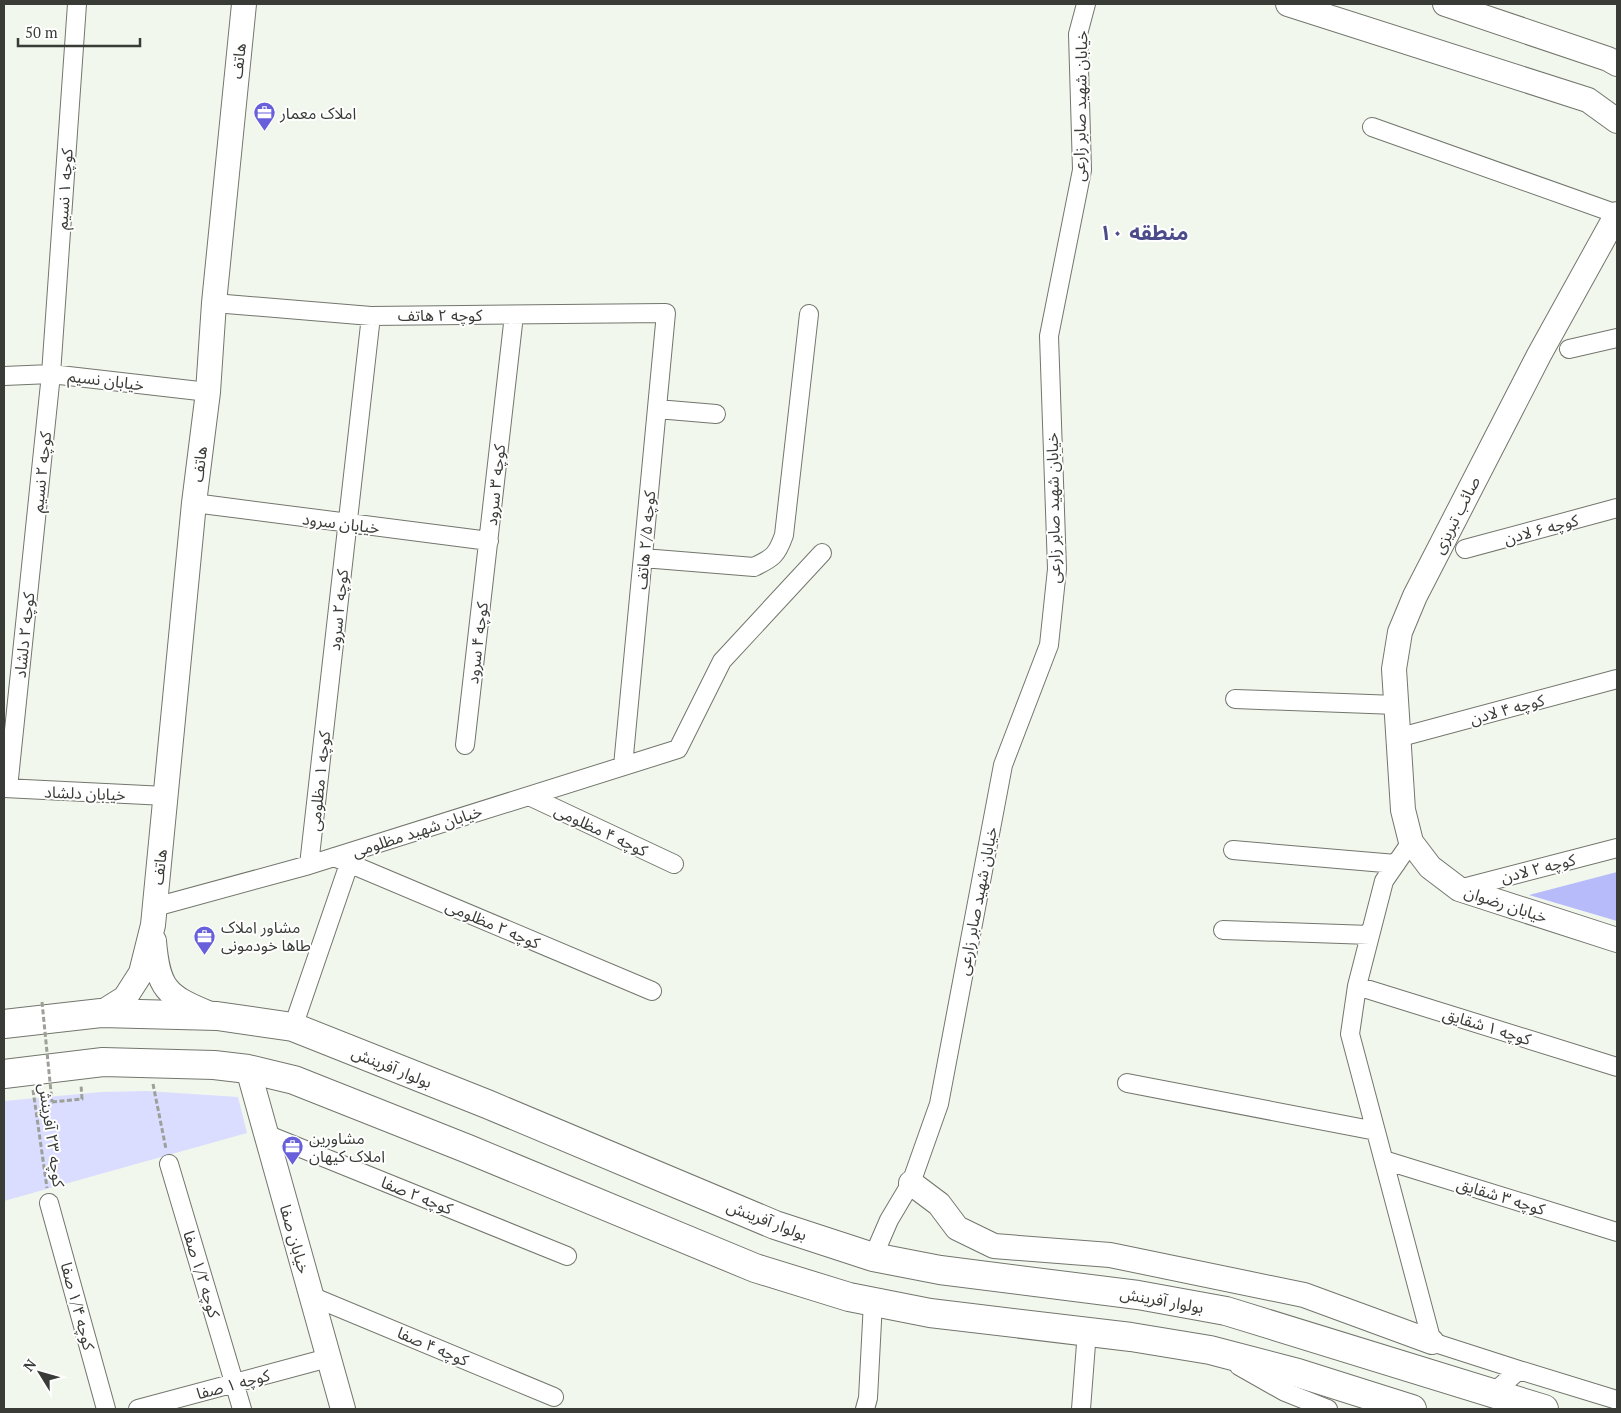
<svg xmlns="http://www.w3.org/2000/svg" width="1621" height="1413" font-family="'PT Serif','Noto Sans Arabic',serif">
  <rect width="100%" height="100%" fill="#f1f7ec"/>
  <path fill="#daddff" d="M147,1091L238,1097L247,1133L4,1201V1101L101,1092Z"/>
  <path fill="#b7bbf9" d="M1617,872V921L1529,895Z"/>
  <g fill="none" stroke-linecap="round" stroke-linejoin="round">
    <defs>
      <path id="street" d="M1372,127L1617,214
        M214,303L371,316L666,313L623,766
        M1569,349L1617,338
        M4,376L51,374L208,392
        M657,409L716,414
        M194,503L489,541
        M1465,549L1617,508
        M643,558L754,567C773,558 777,555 784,535L809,314
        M1235,699L1396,705
        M1397,738L1617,679
        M465,745L514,315
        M4,788L166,796
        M8,788L51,374L77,4
        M529,796L674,864
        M1411,842L1384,881L1357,986L1350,1034L1432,1342L1519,1370
        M1233,850L1396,864
        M334,857L652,991
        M309,865L371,316
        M1459,889L1617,848
        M155,907L309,865L678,749L722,661L822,553
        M1223,930L1370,935
        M1357,986L1617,1067
        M293,1027L349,864
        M1127,1083L1376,1131
        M266,1134L567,1256
        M1384,1160L1617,1232
        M169,1164L242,1409
        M49,1203L106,1409
        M873,1257L889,1220L911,1183L939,1104L1003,765L1049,645L1057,569L1049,336L1082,170L1078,34L1086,4
        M311,1296L554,1397
        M1239,1366L1285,1392L1328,1409
        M1492,1394L1519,1370L1617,1400
        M138,1409L328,1358
        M865,1409L868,1398L873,1302
        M1081,1409L1087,1331"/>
      <path id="secondary" d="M1288,4L1588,100L1617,121
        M1445,4L1608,59L1617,64
        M1617,214L1539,355L1415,596L1400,632L1394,669L1403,810L1411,842L1430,867L1459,889L1617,940
        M154,941C158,988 166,996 208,1013
        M101,1013L125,998L141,973L153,925L194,503L208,392L214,303L244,4
        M248,1069L343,1409
        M911,1183L939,1204L957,1228L994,1246L1110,1255L1304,1295L1432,1342"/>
      <path id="primary" d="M4,1024L101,1013L217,1016L293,1027L487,1104L775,1225L873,1257L940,1270L1138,1295L1226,1311L1544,1409
        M4,1074L103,1062L214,1065L248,1069L294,1080L468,1149L755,1268L849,1297L930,1313L1131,1337L1210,1350L1298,1373L1412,1409"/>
    </defs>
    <use href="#street" stroke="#72766d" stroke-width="20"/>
    <use href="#secondary" stroke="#72766d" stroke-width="26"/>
    <use href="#primary" stroke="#72766d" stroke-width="30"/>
    <path stroke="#9ca098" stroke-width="3" stroke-dasharray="5 2.5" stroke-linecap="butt" d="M153,1084L166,1149
      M33,1090L47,1188
      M52,1102L82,1099L81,1085"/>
    <use href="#street" stroke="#fff" stroke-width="18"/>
    <use href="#secondary" stroke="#fff" stroke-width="24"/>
    <use href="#primary" stroke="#fff" stroke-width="28"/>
    <path stroke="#9ca098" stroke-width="3" stroke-dasharray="5 2.5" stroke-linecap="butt" d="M42,1002L52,1102"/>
  </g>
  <defs>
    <symbol id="office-pin" viewBox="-11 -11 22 30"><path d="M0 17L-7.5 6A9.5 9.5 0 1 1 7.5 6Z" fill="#6860da" stroke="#fff"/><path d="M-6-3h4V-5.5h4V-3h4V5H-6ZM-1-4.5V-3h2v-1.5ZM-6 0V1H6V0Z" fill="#fff"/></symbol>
  </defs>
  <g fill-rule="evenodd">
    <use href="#office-pin" x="252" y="100" width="25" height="34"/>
    <use href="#office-pin" x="192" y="924" width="25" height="34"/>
    <use href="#office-pin" x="280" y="1134" width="25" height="34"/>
  </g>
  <g text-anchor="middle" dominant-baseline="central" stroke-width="4" stroke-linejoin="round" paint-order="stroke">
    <g font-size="16" fill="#393b37" stroke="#fff">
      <text transform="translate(238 61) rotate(-84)">هاتف</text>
      <text transform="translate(1080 106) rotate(-89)">خیابان شهید صابر زارعی</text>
      <text transform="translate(64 189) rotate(-86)">کوچه ۱ نسیم</text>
      <text x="440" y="315">کوچه ۲ هاتف</text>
      <text transform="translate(106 380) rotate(7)">خیابان نسیم</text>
      <text transform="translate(199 464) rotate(-83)">هاتف</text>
      <text transform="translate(41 472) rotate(-84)">کوچه ۲ نسیم</text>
      <text transform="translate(495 485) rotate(-84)">کوچه ۳ سرود</text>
      <text transform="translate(1053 508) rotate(-91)">خیابان شهید صابر زارعی</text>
      <text transform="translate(1456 515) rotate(-63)">صائب تبریزی</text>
      <text transform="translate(341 523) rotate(7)">خیابان سرود</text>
      <text transform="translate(1541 529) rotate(-15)">کوچه ۶ لادن</text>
      <text transform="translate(645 540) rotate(-85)">کوچه ۲/۵ هاتف</text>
      <text transform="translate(338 610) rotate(-84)">کوچه ۲ سرود</text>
      <text transform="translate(24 635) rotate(-84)">کوچه ۲ دلشاد</text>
      <text transform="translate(477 643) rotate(-83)">کوچه ۴ سرود</text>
      <text transform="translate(1507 709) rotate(-15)">کوچه ۴ لادن</text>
      <text transform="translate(319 781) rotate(-84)">کوچه ۱ مظلومی</text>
      <text transform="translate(85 793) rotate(2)">خیابان دلشاد</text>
      <text transform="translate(601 830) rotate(25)">کوچه ۴ مظلومی</text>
      <text transform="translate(417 831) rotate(-18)">خیابان شهید مظلومی</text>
      <text transform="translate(159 867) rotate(-84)">هاتف</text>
      <text transform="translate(1538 868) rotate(-14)">کوچه ۲ لادن</text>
      <text transform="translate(977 901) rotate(-79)">خیابان شهید صابر زارعی</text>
      <text transform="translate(1506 904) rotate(18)">خیابان رضوان</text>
      <text transform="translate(493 924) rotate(23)">کوچه ۲ مظلومی</text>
      <text transform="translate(1487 1026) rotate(17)">کوچه ۱ شقایق</text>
      <text transform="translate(392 1067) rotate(22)">بولوار آفرینش</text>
      <text transform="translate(52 1135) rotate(82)">کوچه ۲۳ آفرینش</text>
      <text transform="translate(417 1195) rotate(22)">کوچه ۲ صفا</text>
      <text transform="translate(1501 1196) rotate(17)">کوچه ۳ شقایق</text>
      <text transform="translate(767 1220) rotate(21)">بولوار آفرینش</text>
      <text transform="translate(295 1239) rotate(74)">خیابان صفا</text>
      <text transform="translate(202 1274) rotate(73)">کوچه ۱/۲ صفا</text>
      <text transform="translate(1162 1300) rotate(10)">بولوار آفرینش</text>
      <text transform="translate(78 1306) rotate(75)">کوچه ۱/۴ صفا</text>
      <text transform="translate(433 1346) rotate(23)">کوچه ۴ صفا</text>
      <text transform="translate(233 1384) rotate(-15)">کوچه ۱ صفا</text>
    </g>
    <g font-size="16" fill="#393b37" stroke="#fff" text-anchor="start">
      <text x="280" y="113">املاک معمار</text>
      <text x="221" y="927">مشاور املاک<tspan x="221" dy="18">طاها خودمونی</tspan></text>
      <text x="309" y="1138">مشاورین<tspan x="309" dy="18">املاک کیهان</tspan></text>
    </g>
    <g font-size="21" font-weight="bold" fill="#4c4c8a" stroke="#fff">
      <text x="1144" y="232">منطقه ۱۰</text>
    </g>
  </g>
  <rect width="1621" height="1413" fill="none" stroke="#393b37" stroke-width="10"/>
  <g transform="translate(40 1373) rotate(307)" stroke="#ffffff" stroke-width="4" paint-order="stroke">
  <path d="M0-4L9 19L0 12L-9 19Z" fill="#393b37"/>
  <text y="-8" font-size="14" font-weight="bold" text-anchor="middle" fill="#393b37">N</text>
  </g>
  <path d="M18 38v8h122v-8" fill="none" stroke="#393b37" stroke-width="2.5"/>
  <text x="25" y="38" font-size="15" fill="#393b37" stroke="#ffffff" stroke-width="4" paint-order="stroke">50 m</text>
</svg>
